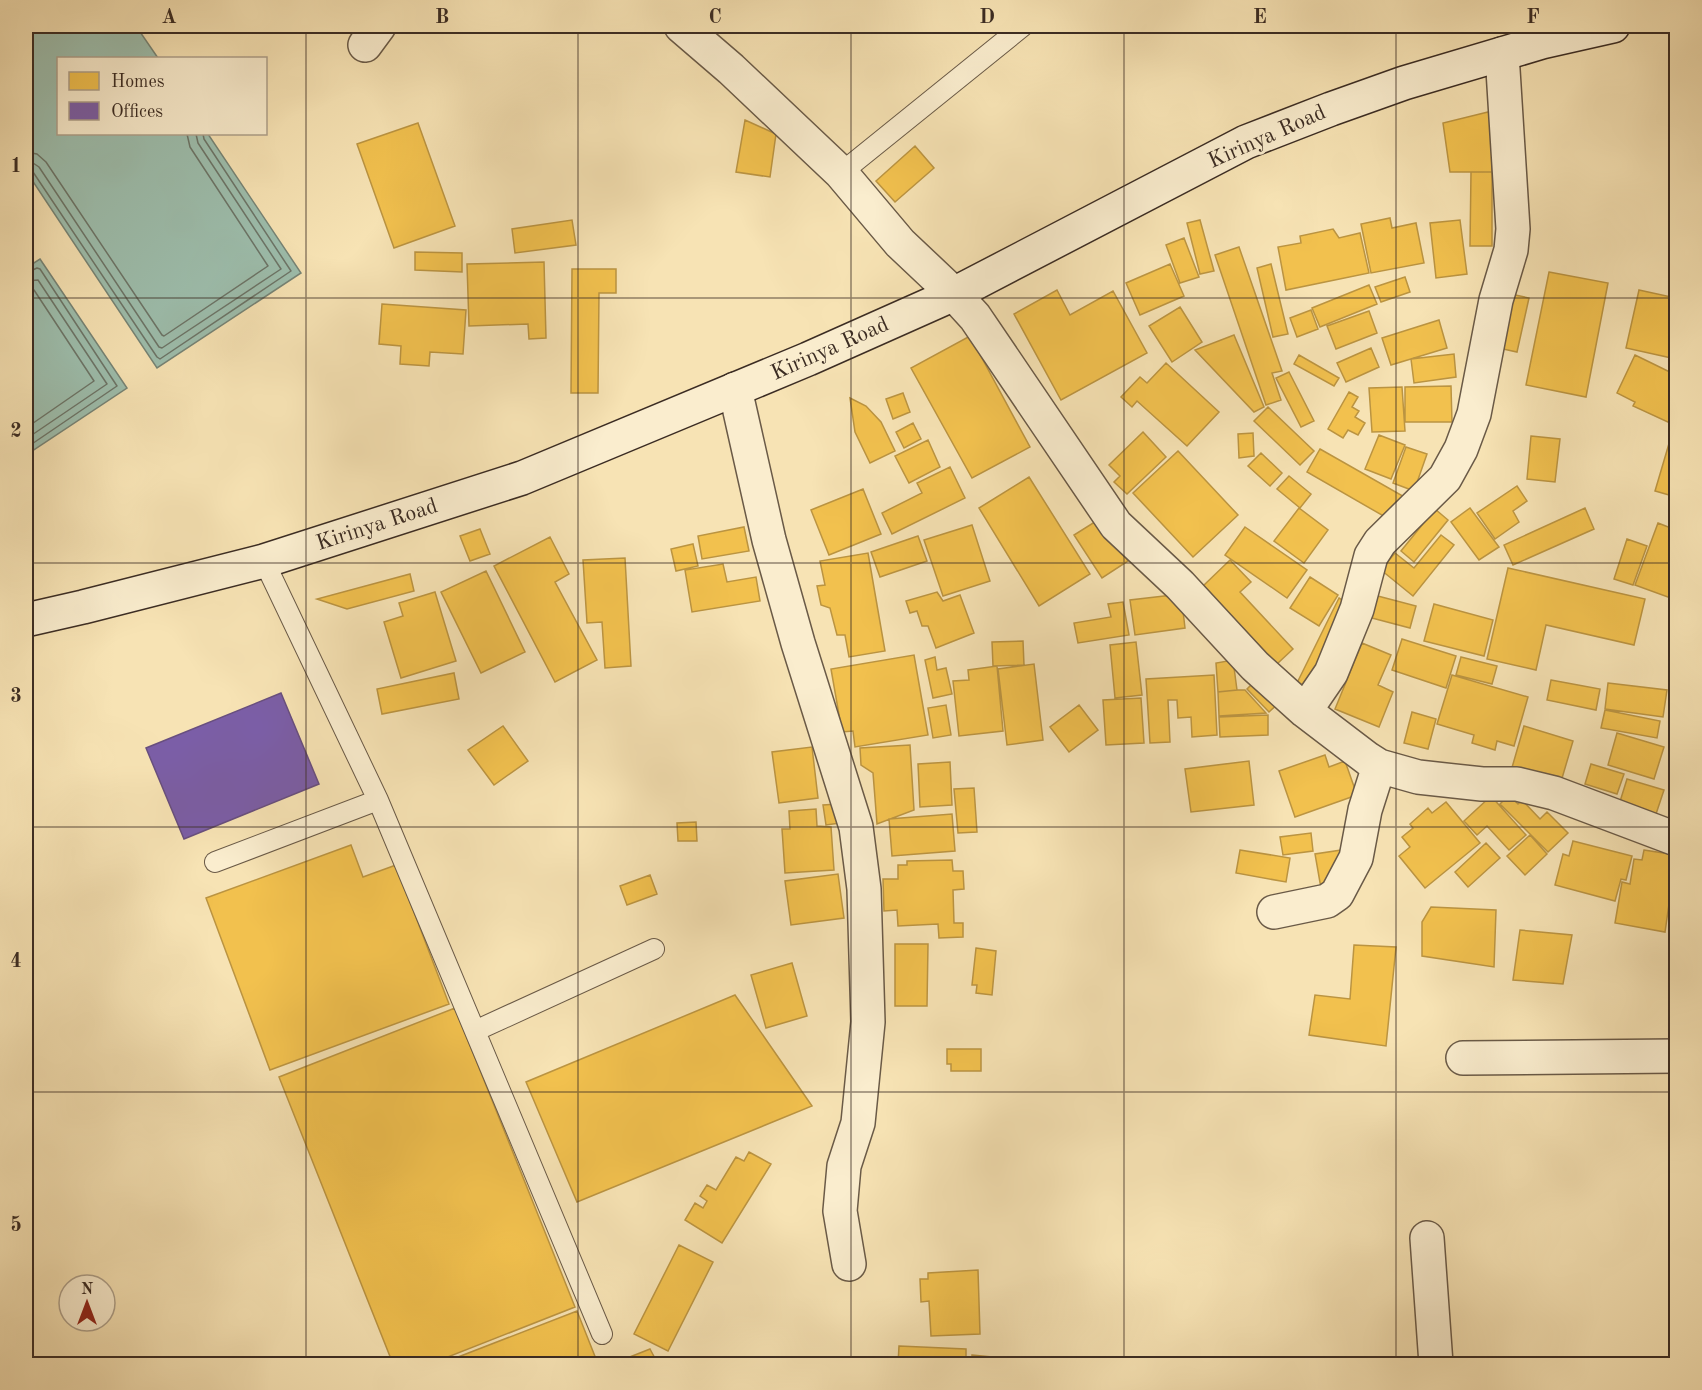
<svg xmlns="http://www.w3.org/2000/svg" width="1702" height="1390" font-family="'Old Standard TT',serif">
  <rect width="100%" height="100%" fill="#f7e3b4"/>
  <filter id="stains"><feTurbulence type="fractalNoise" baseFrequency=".00333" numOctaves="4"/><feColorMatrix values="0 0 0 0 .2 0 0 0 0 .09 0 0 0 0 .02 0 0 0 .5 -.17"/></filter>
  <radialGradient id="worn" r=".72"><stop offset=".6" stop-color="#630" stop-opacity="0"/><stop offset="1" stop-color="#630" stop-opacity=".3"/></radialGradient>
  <path fill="#9dbead" stroke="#768476" stroke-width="1.5" d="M35,26H136L158,58H58V134H208L301,273L157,368L26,171V32Z
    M40,259L127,388L26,455V268Z"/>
  <path fill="#f2c14e" stroke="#bb9441" stroke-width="1.5" d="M1492,111V172H1450L1443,123Z
    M745,120L776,134L770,177L736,172Z
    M418,123L455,226L394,248L357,144Z
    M915,146L934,168L895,202L876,181Z
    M1676,149V196H1673Z
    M1471,172H1492V246H1470Z
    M1390,218L1392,228L1416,223L1424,263L1371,273L1361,224Z
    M572,220L576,245L515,253L512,229Z
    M1200,220L1214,271L1200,274L1187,223Z
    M1460,220L1467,274L1436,278L1430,223Z
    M1333,229L1339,238L1360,233L1369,273L1286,290L1278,247L1301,243L1300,236Z
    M1184,238L1199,277L1180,283L1166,245Z
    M1239,247L1282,371L1272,373L1281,400L1266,405L1215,255Z
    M415,252L462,253V272L415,270Z
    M544,262L546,338L529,339L528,324L469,326L467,264Z
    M1170,264L1184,296L1140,315L1126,283Z
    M1271,264L1288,334L1273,337L1257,268Z
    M572,269H616V293H599L598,393H571Z
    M1549,272L1608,283L1586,397L1526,385Z
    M1405,277L1410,292L1381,302L1375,287Z
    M1369,285L1377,304L1320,327L1312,308Z
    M1057,290L1070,315L1113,291L1147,353L1061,400L1014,314Z
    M1639,290L1676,298V359L1626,348Z
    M1506,293L1529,298L1517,352L1494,347Z
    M382,304L466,310L463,354L430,352L429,366L400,364L401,346L379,344Z
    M1180,307L1202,342L1172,362L1149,326Z
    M1311,310L1318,329L1297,337L1290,318Z
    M1369,311L1377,333L1336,349L1327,326Z
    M1439,320L1447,348L1391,365L1382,338Z
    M1234,335L1264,407L1254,412L1195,350Z
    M970,336L1030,447L972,478L911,368Z
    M1371,348L1379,367L1346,382L1337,363Z
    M1454,354L1456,377L1414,383L1411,359Z
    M1299,355L1339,378L1334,386L1294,364Z
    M1635,355L1676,375V409L1670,423L1633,406L1635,402L1617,393Z
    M1166,363L1219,412L1187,446L1137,401L1132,407L1121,397L1140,377L1147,383Z
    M1289,372L1314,421L1301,427L1276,378Z
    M1451,386L1452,422H1405V387Z
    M1402,387L1405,431L1372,432L1369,388Z
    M1349,392L1358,397L1352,407L1359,411L1355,417L1365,423L1358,435L1348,430L1343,438L1328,429Z
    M903,393L910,412L893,419L886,399Z
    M850,398L866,406L881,422L895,451L870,463L855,432Z
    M1268,407L1314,451L1300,465L1254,421Z
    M913,423L921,439L904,448L896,432Z
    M1673,430L1676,431V497L1655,491Z
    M1143,432L1166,457L1127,494L1114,482L1120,476L1109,465Z
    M1253,433L1254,456L1239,458L1238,434Z
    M1379,435L1405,445L1391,479L1365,469Z
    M1531,436L1560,439L1555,482L1527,479Z
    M928,440L940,467L909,483L895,456Z
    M1406,447L1427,454L1414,491L1393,483Z
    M1320,449L1408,499L1394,522L1307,472Z
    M1178,451L1238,515L1193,557L1133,493Z
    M1261,453L1282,473L1270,486L1248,466Z
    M950,467L965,498L892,534L882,513L922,493L917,483Z
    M1289,476L1311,494L1300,508L1277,489Z
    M1029,477L1090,574L1039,606L979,508Z
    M1517,486L1527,501L1513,511L1519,522L1495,539L1477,513Z
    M863,489L881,534L829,555L811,510Z
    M1299,508L1328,530L1304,563L1274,541Z
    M1470,508L1499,547L1479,560L1451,522Z
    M1585,508L1594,529L1513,565L1504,545Z
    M1435,509L1448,520L1414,562L1401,551Z
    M1101,518L1128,561L1102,578L1074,535Z
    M1658,523L1676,530V600L1635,585Z
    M972,525L990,581L943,596L924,540Z
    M744,527L749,551L702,559L698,536Z
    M1245,527L1307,570L1287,598L1225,555Z
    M480,529L490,554L470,561L460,536Z
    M1441,535L1454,545L1413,596L1381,570L1395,553L1414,568Z
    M918,536L927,561L880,577L871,552Z
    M550,537L569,574L555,582L597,660L555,682L494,566Z
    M1627,539L1647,546L1633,585L1614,579Z
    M693,544L698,566L676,571L671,549Z
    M868,553L885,651L849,657L845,635H837L830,608L821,605L817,586L825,585L820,561Z
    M625,558L631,666L605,668L602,622L587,623L583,560Z
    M1230,560L1251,582L1240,592L1293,649L1277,664L1203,586Z
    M723,564L727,582L756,577L760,601L692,612L685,570Z
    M1508,568L1645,599L1634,645L1546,625L1536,670L1487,659Z
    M486,571L525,652L481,673L441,592Z
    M410,574L414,591L347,609L317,599Z
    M1310,577L1338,595L1319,626L1290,608Z
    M435,592L456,661L401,678L384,622L403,616L399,603Z
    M937,592L943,601L960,595L974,633L936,648L928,626H922L917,611L910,613L906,601Z
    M1181,594L1185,628L1135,635L1130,600Z
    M1374,595L1416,606L1410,628L1368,617Z
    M1339,598L1353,607L1311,690L1294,689Z
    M1123,602L1129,635L1078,643L1074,623L1111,617L1108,604Z
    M1434,604L1493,620L1484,656L1424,641Z
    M1402,639L1456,656L1446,688L1392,670Z
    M1023,641L1024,665L993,666L992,642Z
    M1136,642L1142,695L1115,698L1110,645Z
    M1362,643L1391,655L1378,685L1393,692L1379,727L1335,709Z
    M914,655L928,735L855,747L853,731L842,732L831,669Z
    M935,657L937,670L946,668L952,694L933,698L925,660Z
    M1461,657L1497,666L1492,684L1456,675Z
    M1233,660L1237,690L1218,692L1216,663Z
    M1034,664L1043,740L1007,745L998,669Z
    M997,666L1003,731L959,736L953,681L969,680L968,670Z
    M454,673L459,699L382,714L377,689Z
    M1214,675L1217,735L1192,737L1191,717L1178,718L1177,700H1168L1170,742L1150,743L1146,679Z
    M1452,675L1528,697L1514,746L1497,741L1495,750L1472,743L1474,735L1437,724Z
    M1257,679L1279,703L1269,712L1247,689Z
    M1551,680L1600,689L1596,710L1547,700Z
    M1608,683L1667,690L1663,717L1605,709Z
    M1237,690H1245L1266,713L1219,716L1218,692Z
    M1141,698L1144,743L1106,745L1103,700Z
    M946,705L951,735L933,738L928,708Z
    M1079,705L1098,730L1069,752L1050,727Z
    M1605,710L1660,721L1657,738L1601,728Z
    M1412,712L1436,719L1428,749L1404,743Z
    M1268,715V735L1220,737L1219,717Z
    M503,726L528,761L494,785L468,750Z
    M1524,726L1573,741L1560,785L1511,771Z
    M1617,733L1664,747L1654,779L1608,765Z
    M910,745L914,810L877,824L873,773L861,765L860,748Z
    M812,747L818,798L779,803L772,752Z
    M1325,755L1329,767L1345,761L1357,795L1295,817L1279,771Z
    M1249,761L1254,805L1191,812L1185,769Z
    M950,762L952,805L920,807L918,764Z
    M1591,764L1624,774L1617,794L1585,784Z
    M1627,779L1664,790L1654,820L1618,808Z
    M974,788L977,832L958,833L954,789Z
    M1509,795L1518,804L1522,800L1540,819L1547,812L1568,833L1548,852L1500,804Z
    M1491,796L1526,835L1509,850L1487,826L1477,835L1464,821Z
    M1446,802L1480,843L1425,888L1399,856L1410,847L1402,837L1413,828L1410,824L1428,808L1432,813Z
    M838,804L840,823L826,825L823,805Z
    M816,809L817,826L831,827L834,870L785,873L782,829H790L789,811Z
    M952,814L955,851L892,856L889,819Z
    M696,822L697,841H678L677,823Z
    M1311,833L1313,851L1283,855L1280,837Z
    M1530,835L1547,854L1525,875L1507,856Z
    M1573,841L1632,856L1626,880L1621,879L1615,901L1555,885L1563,854L1569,856Z
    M1486,843L1500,858L1468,887L1455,872Z
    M351,845L363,877L396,865L449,1004L270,1070L206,898Z
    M1348,849L1322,894L1315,854Z
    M1240,850L1290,858L1286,882L1236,873Z
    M1644,850L1676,855L1665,932L1615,923L1622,882L1630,884L1634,859L1642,860Z
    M952,860L953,871H963L964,889L953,890L954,923H963V937L939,938L938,924L898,926L897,910L884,911L883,879H898V865H907V861Z
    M838,874L844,918L791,925L785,881Z
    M650,875L657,894L627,905L620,886Z
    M1431,907L1496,910L1494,967L1422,956V922Z
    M1520,930L1572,935L1563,984L1513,980Z
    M895,944H928L927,1006H895Z
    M1354,945L1396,947L1386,1046L1309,1035L1315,995L1350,999Z
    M976,948L996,951L992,995L976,993L977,985H972Z
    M792,963L807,1016L766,1028L751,975Z
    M735,995L812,1106L577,1202L526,1082Z
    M455,1008L575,1307L430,1364H393L279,1077Z
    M947,1049H981V1071H951V1064H947Z
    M749,1152L771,1164L722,1243L685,1220L695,1203L703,1208L707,1201L700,1196L707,1185L716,1190L736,1157L744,1161Z
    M679,1245L713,1262L668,1351L634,1334Z
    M978,1270L980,1334L931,1336L929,1301L921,1302L920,1279H928V1273Z
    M577,1311L598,1364H440Z
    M899,1346L966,1349V1364H898Z
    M650,1349L658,1364H612Z
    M972,1355L1002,1358L1001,1364H972Z"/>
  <path fill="#7b5ea7" stroke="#684f7f" stroke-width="1.5" d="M281,693L319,784L184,839L146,748Z"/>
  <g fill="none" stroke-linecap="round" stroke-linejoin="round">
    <path stroke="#6c7568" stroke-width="1.5" d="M26,152L37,154L46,162L162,335L164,336L268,266L190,147L187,134
      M26,161L33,163L39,167L159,347L162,348L281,269L198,143L196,134
      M26,169L33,172L157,357L160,359L291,271L204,139L203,134
      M26,273L37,268L40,269L117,386L26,448
      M26,281L38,280L107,384L26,439
      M26,290H34L94,381L26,428"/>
    <defs>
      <path id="lane" d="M841,173L1023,26
        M264,561L378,800L602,1334
        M215,862L378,800
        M475,1031L654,949"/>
      <path id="street" d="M681,26L731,69L841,173L900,243L954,294L975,317L1116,525L1180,585L1255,666L1305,711L1368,759L1379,766L1418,777L1482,784H1517L1554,793L1676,839
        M365,45L379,26
        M735,389L769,540L798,643L856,827L864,889L868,1022L858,1123L844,1166L840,1211L849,1264
        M1305,711L1331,673L1357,609L1371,556L1380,542L1445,478L1461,449L1474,414L1496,300L1511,250L1513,229L1502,54
        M1274,912L1327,901L1337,894L1356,858L1365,810L1379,766
        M1463,1058L1676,1056
        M1427,1238L1436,1364"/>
      <path id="secondary" d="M26,620L83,607L264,561L522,478L808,359L954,294L1246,142L1331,109L1404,83L1542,42L1613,26"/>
    </defs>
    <use href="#lane" stroke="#6a5a47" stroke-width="22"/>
    <use href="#street" stroke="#6a5a47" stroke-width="36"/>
    <use href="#secondary" stroke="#3b2c23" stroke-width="36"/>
    <use href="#lane" stroke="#faedce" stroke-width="20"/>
    <use href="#street" stroke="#faedce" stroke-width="33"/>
    <use href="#secondary" stroke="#faedce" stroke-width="33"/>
  </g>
  <path fill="none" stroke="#3b2c23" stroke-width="1.5" stroke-opacity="0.55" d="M306,26V1364M578,26V1364M851,26V1364M1124,26V1364M1396,26V1364M26,298H1676M26,563H1676M26,827H1676M26,1092H1676"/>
  <g text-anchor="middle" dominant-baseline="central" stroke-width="6" stroke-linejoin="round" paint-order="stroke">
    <g font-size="22" fill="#3b2c23" stroke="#faedce">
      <text transform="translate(1267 137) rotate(-24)">Kirinya Road</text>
      <text transform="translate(830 349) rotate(-24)">Kirinya Road</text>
      <text transform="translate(377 525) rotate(-18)">Kirinya Road</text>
    </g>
  </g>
  <rect width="1702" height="1390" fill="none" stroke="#f7e3b4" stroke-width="66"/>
  <rect x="57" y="57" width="210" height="78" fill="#faedce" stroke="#aea08a" stroke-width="1.5"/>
  <rect x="69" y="72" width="30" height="18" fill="#f2c14e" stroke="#aea08a" stroke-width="1.5"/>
  <text x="111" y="87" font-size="18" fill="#3b2c23">Homes</text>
  <rect x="69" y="102" width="30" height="18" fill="#7b5ea7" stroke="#aea08a" stroke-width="1.5"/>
  <text x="111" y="117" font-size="18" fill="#3b2c23">Offices</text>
  <g transform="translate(87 1303)"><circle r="28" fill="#faedce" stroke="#aea08a" stroke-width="1.5"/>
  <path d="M0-4.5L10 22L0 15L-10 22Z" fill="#8f2418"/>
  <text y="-9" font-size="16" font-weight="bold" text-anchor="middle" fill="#3b2c23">N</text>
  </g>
  <rect x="33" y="33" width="1636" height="1324" fill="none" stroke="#3b2c23" stroke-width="2"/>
  <g font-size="20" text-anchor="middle" font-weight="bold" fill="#3b2c23">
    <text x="169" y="23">A</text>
    <text x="442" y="23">B</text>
    <text x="715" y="23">C</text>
    <text x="987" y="23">D</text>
    <text x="1260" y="23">E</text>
    <text x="1533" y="23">F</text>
    <text x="16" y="172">1</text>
    <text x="16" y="437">2</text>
    <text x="16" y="702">3</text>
    <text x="16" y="967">4</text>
    <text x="16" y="1231">5</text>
  </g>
  <rect width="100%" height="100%" filter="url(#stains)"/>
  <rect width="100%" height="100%" fill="url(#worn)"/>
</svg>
